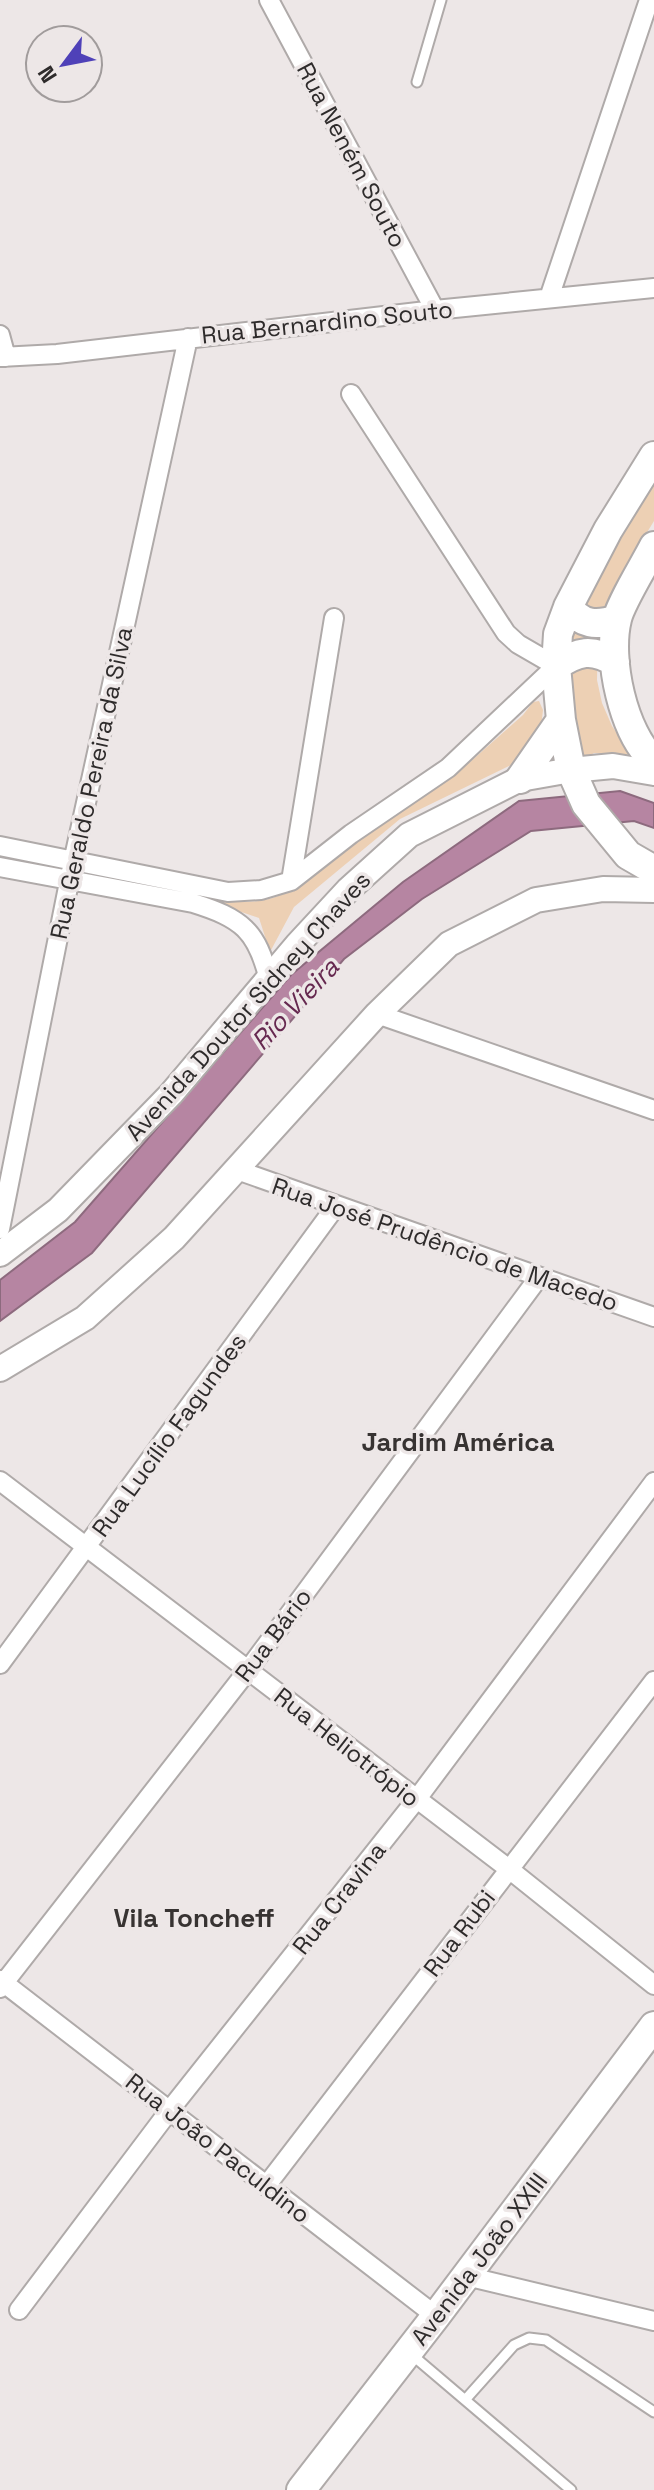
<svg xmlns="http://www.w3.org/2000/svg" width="654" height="2490" font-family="'Space Grotesk',sans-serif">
  <rect width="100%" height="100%" fill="#ede7e7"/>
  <path fill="#edd0b4" d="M654,480V521L616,583L604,611L582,607L602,558Z
    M570,630L584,635L598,632L597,680L602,703L612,726L631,754L628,755L594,753L585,758L581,757L571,718Z
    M539,701L543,710L541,727L529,749L513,764L400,819L294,907L270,952L259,918L212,902L213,899C252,904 275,905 306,878L433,783L470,762L523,715L533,702Z"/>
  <path fill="#b685a2" stroke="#8d6a7e" stroke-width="2" d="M620,791L654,803V828L634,821L531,831L422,899L344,959L92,1253L0,1321V1280L75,1222L291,975L403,882L519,801Z"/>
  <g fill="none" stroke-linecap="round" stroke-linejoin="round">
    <defs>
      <path id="service" d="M417,82L441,0
        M411,2354L571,2490
        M465,2400L514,2345L529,2338L546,2340L654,2412"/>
      <path id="minor" d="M269,0L435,310
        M549,298L649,0
        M0,335L6,357
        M0,357L57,354L435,310L654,288
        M0,846L228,892L261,890L291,881L351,834L448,768L556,666L518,644L506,633L351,394
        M0,867L193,903C241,918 257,930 269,980
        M291,881L334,618
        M377,1014L654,1110
        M237,1170L654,1317
        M0,1229L73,862L188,338
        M0,1481L509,1869L654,1985
        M0,1664L336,1206
        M0,1980L436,2316
        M0,1988L248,1670L539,1277
        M266,2186L654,1681
        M466,2276L654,2321
        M19,2310L169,2111L416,1800L654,1482"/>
      <path id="secondary" d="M0,1254L58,1210L171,1094L297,945L348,890L409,835L520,779L571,770L613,766L654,773
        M0,1369L85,1318L174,1238L377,1014L449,944L536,900L603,889L654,890"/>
      <path id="primary" d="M654,456L608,530L568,607L558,634L556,666L561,720L571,770L586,804L628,855L654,870
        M654,546C645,564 621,602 617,619C607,659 623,733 654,761
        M568,607C582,625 596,626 617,619
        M556,666C578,651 592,648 615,662
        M520,779L561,720
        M301,2490L436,2316L654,2026"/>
    </defs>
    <use href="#service" stroke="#afaaa9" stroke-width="13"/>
    <use href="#minor" stroke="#afaaa9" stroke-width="22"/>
    <use href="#secondary" stroke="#afaaa9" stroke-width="28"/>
    <use href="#primary" stroke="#afaaa9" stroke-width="32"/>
    <use href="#service" stroke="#fff" stroke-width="9"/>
    <use href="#minor" stroke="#fff" stroke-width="18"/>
    <use href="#secondary" stroke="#fff" stroke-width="24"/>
    <use href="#primary" stroke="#fff" stroke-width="28"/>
  </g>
  <g text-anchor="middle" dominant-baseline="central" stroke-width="7" stroke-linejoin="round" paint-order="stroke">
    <g font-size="24" fill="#2e2b2b" stroke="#ede7e7">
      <text transform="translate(352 155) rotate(62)">Rua Neném Souto</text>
      <text transform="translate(327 322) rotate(-6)">Rua Bernardino Souto</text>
      <text transform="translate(91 783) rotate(-78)">Rua Geraldo Pereira da Silva</text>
      <text transform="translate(248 1006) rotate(-48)">Avenida Doutor Sidney Chaves</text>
      <text transform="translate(445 1244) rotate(19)">Rua José Prudêncio de Macedo</text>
      <text transform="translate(169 1435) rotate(-54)">Rua Lucílio Fagundes</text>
      <text transform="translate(273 1635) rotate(-53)">Rua Bário</text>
      <text transform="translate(347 1747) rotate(38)">Rua Heliotrópio</text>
      <text transform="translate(339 1898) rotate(-52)">Rua Cravina</text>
      <text transform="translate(459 1933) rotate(-53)">Rua Rubi</text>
      <text transform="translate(218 2148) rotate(38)">Rua João Paculdino</text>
      <text transform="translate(479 2259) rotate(-53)">Avenida João XXIII</text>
    </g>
    <g font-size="26" font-style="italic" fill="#662950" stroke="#ede7e7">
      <text transform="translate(295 1004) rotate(-47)">Rio Vieira</text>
    </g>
    <g font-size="26" font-weight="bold" fill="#373332" stroke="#ede7e7">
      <text x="458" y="1442">Jardim América</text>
      <text x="194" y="1918">Vila Toncheff</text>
    </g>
  </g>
  <g transform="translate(64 64) rotate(238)"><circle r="38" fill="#ede7e7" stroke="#a19c9c" stroke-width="2"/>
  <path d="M0-6L14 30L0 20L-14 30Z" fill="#4f41b8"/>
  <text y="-12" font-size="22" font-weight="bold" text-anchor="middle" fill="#2e2b2b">N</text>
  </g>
</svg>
